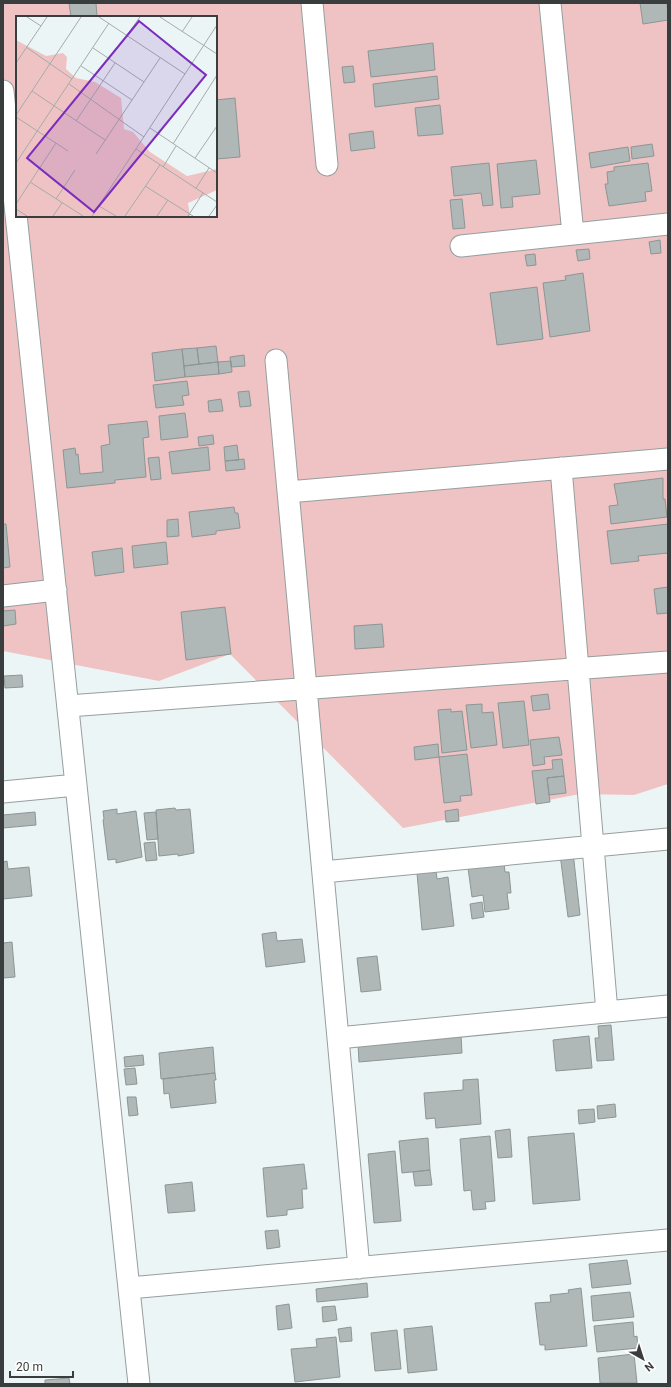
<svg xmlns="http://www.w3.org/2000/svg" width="671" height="1387" font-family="Roboto,sans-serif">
  <rect width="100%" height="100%" fill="#ecf5f5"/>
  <path fill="#efc3c4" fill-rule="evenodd" d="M3,3H668V784L634,795L580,794L403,828L230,654L159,681L3,651ZM17,17H216V216H17Z"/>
  <path fill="#afb8b7" stroke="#8d9595" d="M69,3H96L97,17H71Z
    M640,3H667L668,20L643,24Z
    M433,43L435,70L371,77L368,51Z
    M353,66L355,82L344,83L342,67Z
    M437,76L439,99L375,107L373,84Z
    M235,98L240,157L216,159V100Z
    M440,105L443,134L418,136L415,108Z
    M373,131L375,148L351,151L349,134Z
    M652,144L654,156L632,159L631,147Z
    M628,147L630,161L591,168L589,153Z
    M536,160L540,194L512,197L513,207L501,208L497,164Z
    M489,163L493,205L483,206L481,193L454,196L451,167Z
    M648,163L652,191L645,192L646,201L609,206L605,184H608L607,172L614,171V167Z
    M462,199L465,228L453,229L450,200Z
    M660,240L661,253L651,254L649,242Z
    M589,249L590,259L578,261L576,250Z
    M535,254L536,265L527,266L525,255Z
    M583,273L590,331L550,337L543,283L566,280L565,276Z
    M537,287L543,339L497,345L490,293Z
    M216,346L218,362L199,364L197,348Z
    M197,348L199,364L184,366L182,349Z
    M182,349L185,377L155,381L152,353Z
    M244,355L245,366L231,367L230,357Z
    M231,361L232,372L219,374L218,362Z
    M218,362L219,374L185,377L184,366Z
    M187,381L189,395L182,396L184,405L156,408L153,385Z
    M249,391L251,406L240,407L238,392Z
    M221,399L223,411L209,412L208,401Z
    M185,413L188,437L161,440L159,416Z
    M147,421L149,437L143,438L146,477L115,480V483L67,488L63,450L75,448L76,455L78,454L80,474L103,472L101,446L110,444L108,425Z
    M213,435L214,444L199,446L198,437Z
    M237,445L239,460L225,461L224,447Z
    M208,447L210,470L172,474L169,452Z
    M159,457L161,479L151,480L148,458Z
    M244,459L245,469L226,471L225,461Z
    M663,478V499H665L667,517L611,524L609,506L618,505L614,484Z
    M234,507L235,513H238L240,528L216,531V534L192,537L189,512Z
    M178,519L179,536L167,537V520Z
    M3,524H6L10,567L3,568Z
    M668,524V553L638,556L639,561L611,564L607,531Z
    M166,542L168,564L134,568L132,546Z
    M122,548L124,572L95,576L92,552Z
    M668,587V613L657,614L654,589Z
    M225,607L231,654L186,660L181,612Z
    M15,610L16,624L3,626V611Z
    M382,624L384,647L355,649L354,626Z
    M22,675L23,687L5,688L4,676Z
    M548,694L550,709L533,711L531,696Z
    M524,701L529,745L503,748L498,703Z
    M482,704V713L493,712L497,745L471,748L466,705Z
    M451,709V712L462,711L467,750L442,753L438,710Z
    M559,737L562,755L544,757L545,764L533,766L530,740Z
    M438,744L439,757L415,760L414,747Z
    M467,754L472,795L460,796L461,801L444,803L439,757Z
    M562,759L564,776L547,778L550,802L536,804L532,771L553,769L552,760Z
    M564,776L566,793L549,795L547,778Z
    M175,808L176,810L190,809L194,853L178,856V854L159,856L156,810Z
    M117,809V814L136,811L142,857L116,863V859L108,860L103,820L104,819L103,811Z
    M458,809L459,821L446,822L445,811Z
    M35,812L36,825L3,828V815Z
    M156,812L158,839L147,840L144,813Z
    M155,842L157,860L146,861L144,843Z
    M573,852L580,915L568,917L560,854Z
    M7,861L8,869L29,867L32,896L3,899V862Z
    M504,863L505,872H509L511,893H507L509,909L485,912L483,895L472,897L468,868Z
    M436,871L437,879L448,877L454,926L422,930L417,873Z
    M482,902L484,917L472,919L470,904Z
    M276,932L277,941L302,939L305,962L266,967L262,934Z
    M12,942L15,977L3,978V943Z
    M377,956L381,990L361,992L357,958Z
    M611,1025L614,1060L597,1061L595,1038H599L598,1026Z
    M461,1035L462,1053L359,1062L358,1044Z
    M589,1036L592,1068L556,1071L553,1040Z
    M213,1047L215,1073L161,1079L159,1053Z
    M143,1055L144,1065L125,1067L124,1057Z
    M135,1068L137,1084L126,1085L124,1069Z
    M215,1073L216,1080H214L216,1103L171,1108L169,1093L164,1094L163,1079Z
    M478,1079L481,1124L436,1128L435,1118L426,1119L424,1093L463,1090V1080Z
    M127,1097H136L138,1115L129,1116Z
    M615,1104L616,1117L598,1119L597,1106Z
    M594,1109L595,1122L579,1124L578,1110Z
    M510,1129L512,1157L498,1158L495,1131Z
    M574,1133L580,1200L533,1204L528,1137Z
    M490,1136L495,1201L485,1202L486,1209L473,1210L471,1190L464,1191L460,1139Z
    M428,1138L430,1170L402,1173L399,1141Z
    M395,1151L401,1221L374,1223L368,1154Z
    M304,1164L307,1189H302L303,1208L287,1210V1215L267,1217L263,1168Z
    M430,1170L432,1185L415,1186L413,1172Z
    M192,1182L195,1211L168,1213L165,1185Z
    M278,1230L280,1247L267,1249L265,1231Z
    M627,1260L631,1284L592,1288L589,1264Z
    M367,1283L368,1297L317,1302L316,1289Z
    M581,1288L587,1346L545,1350V1345H540L535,1303L551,1302L550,1295L569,1293L568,1290Z
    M630,1292L634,1317L593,1321L591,1296Z
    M289,1304L292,1328L278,1330L276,1306Z
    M335,1306L337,1320L323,1322L322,1307Z
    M633,1322L634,1337L637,1336L638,1348L597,1352L594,1326Z
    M432,1326L437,1370L408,1373L404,1329Z
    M351,1327L352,1341L340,1342L338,1329Z
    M397,1330L401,1369L375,1371L371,1333Z
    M336,1337L340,1377L295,1382L291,1349L317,1347L316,1339Z
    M634,1354L637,1383H600L598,1358Z
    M69,1378L70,1384H45V1380Z"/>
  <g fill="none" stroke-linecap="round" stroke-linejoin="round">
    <defs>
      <path id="minor" d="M312,3L327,165
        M550,3L573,234
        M3,91L139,1384
        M461,246L668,224
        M276,360L359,1268
        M561,468L607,1012
        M288,492L668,459
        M3,596L56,590
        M68,706L668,662
        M3,792L76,785
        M323,872L668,839
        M338,1038L668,1006
        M129,1288L668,1240"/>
    </defs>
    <use href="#minor" stroke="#969e9e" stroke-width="23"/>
    <use href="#minor" stroke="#fff" stroke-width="21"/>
  </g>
  <g transform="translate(16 16)">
    <rect width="201" height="201" fill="#ecf5f5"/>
    <path d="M0,24L30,40L47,37L51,41L50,53L60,62L79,66L105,82L108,113L117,116L134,136L171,160L201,153V174L172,187L174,200H0Z" fill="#efc3c4"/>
    <path fill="none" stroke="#a5abab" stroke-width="1" d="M11,1L25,10M83,1L169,58M144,1L201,38M166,16L176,1M111,19L124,1M10,31L56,63M77,32L128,66M0,47L31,1M65,50L116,84M53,68L128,121M16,75L89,124M0,99L65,1M0,101L52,135M60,105L99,47M134,112L201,157M157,128L201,59M120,133L201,186M80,138L144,42M179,142L201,110M0,147L93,7M147,151L160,130M14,166L67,200M129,170L177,200M180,172L193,152M40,183L59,154M0,188L40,127M83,190L100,200M0,193L11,200M37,200L46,187M76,200L201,9M109,200L144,149M141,200L152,184M172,200L187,177M193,200L201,189"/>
    <path fill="#7b2cbf" fill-opacity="0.15" stroke="#7b2cbf" stroke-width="2" d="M123,5L190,59L78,196L11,142Z"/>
    <rect width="201" height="201" fill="none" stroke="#3a3d3d" stroke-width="2"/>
  </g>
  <rect width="671" height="1387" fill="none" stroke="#3a3d3d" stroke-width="8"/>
  <g transform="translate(643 1359) rotate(141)" stroke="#ffffff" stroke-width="3" paint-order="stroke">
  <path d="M0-3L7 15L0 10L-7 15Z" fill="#3a3d3d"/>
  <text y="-6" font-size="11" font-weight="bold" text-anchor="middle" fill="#3a3d3d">N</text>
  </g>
  <path d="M10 1371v6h63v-6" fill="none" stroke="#3a3d3d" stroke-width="2"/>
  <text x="16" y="1371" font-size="12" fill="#3a3d3d" stroke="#ffffff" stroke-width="3" paint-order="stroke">20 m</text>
</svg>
